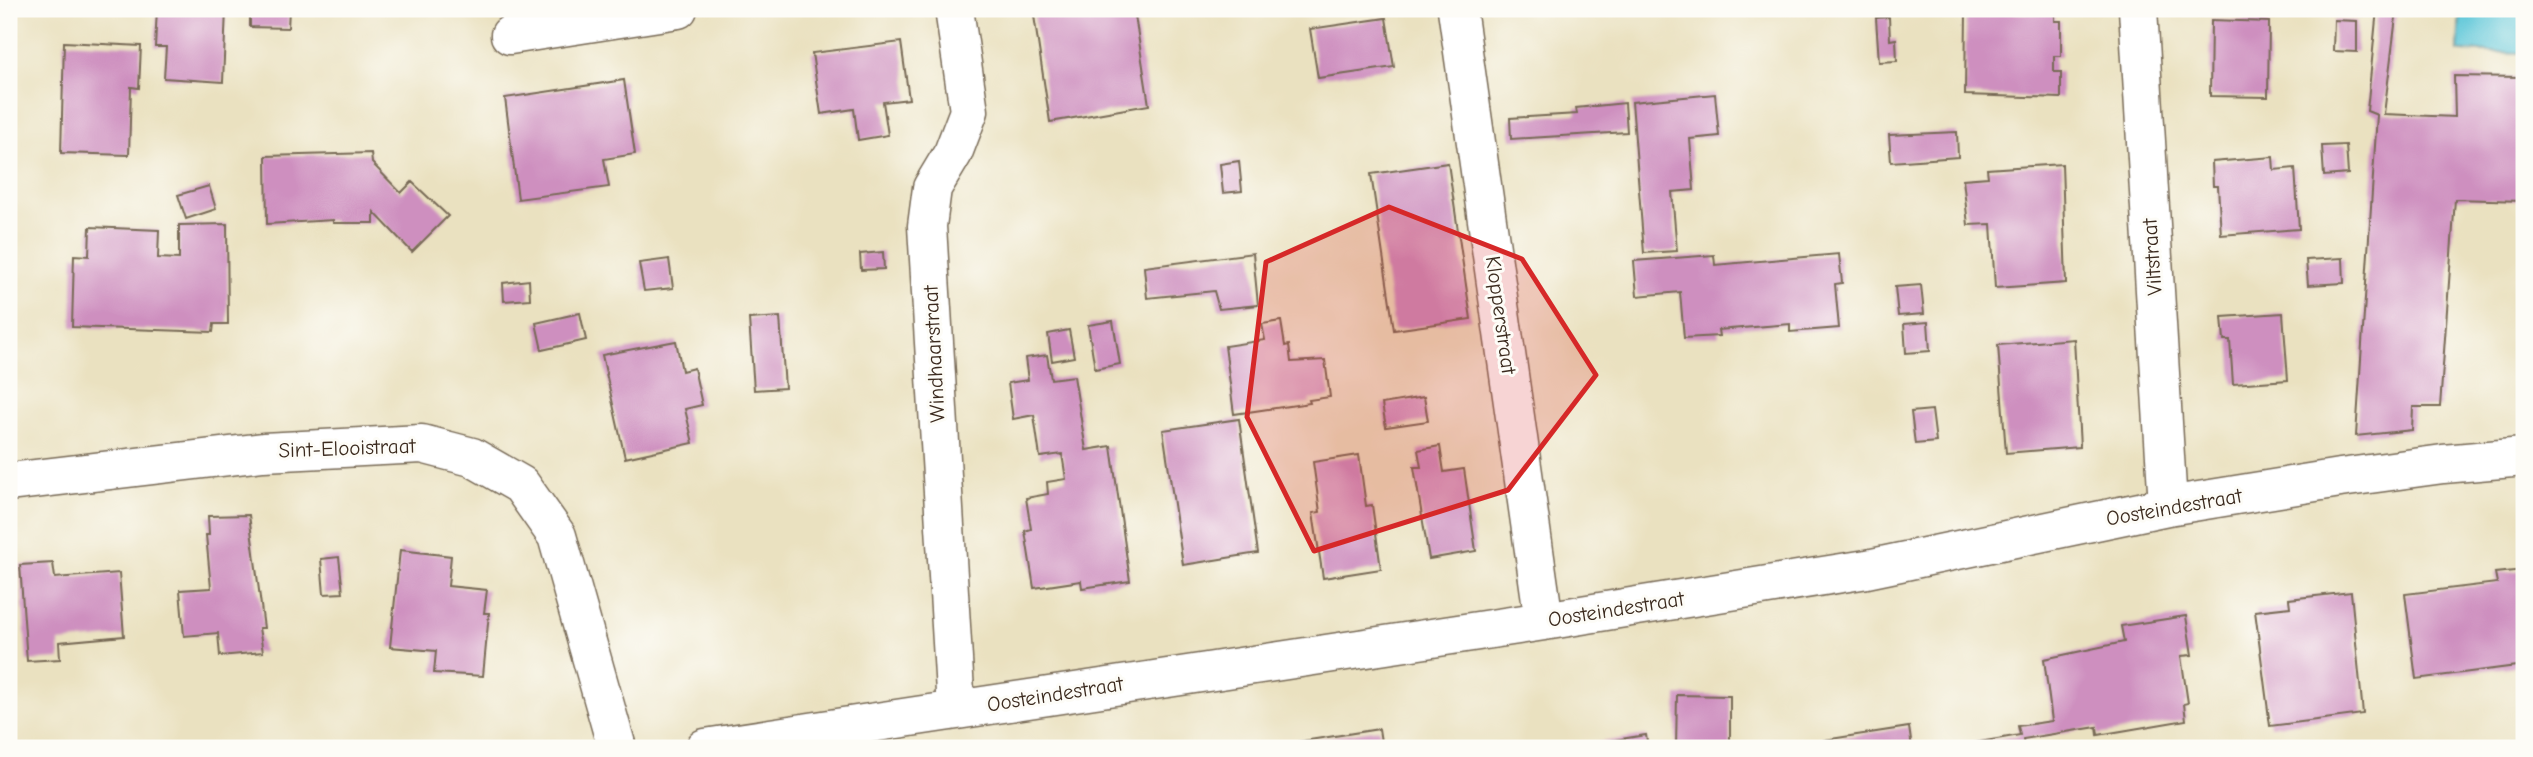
<svg xmlns="http://www.w3.org/2000/svg" width="2533" height="757" font-family="'Comic Neue',sans-serif">
  <rect width="100%" height="100%" fill="#fdfcf7"/>
  <filter id="ink" filterUnits="userSpaceOnUse"><feTurbulence type="fractalNoise" baseFrequency=".0143" numOctaves="2"/><feDisplacementMap in="SourceGraphic" scale="14" xChannelSelector="R" yChannelSelector="G"/><feConvolveMatrix kernelMatrix="1 2 1 2 8 2 1 2 1" color-interpolation-filters="sRGB"/></filter>
  <filter id="wash" filterUnits="userSpaceOnUse"><feTurbulence type="fractalNoise" baseFrequency=".00686" numOctaves="4" result="noise"/><feDisplacementMap in="SourceGraphic" scale="28" xChannelSelector="R" yChannelSelector="G"/><feGaussianBlur stdDeviation="1.57" result="paint"/><feColorMatrix in="noise" values="0 0 0 0 0 0 0 0 0 0 0 0 0 0 0 0 0 1.4 0 .05"/><feComposite in="paint" operator="in"/></filter>
  <g filter="url(#wash)">
    <rect width="100%" height="100%" fill="#eae1c0"/>
    <path fill="#5cc6d8" stroke="#4c787b" stroke-width="2" d="M2460,9H2524V53L2458,51Z"/>
    <g id="blocks">
      <path fill="#ce8fbf" d="M157,9H226L223,82L164,78L166,47H155Z
        M250,9H289L288,28L250,27Z
        M1033,9H1134L1149,105L1050,122Z
        M2377,9H2397L2384,114L2455,117L2454,76L2524,77V201L2455,199L2440,407H2413L2412,430L2356,436L2377,115L2367,111Z
        M1966,11L2055,14V21H2061V56H2054V72H2061V98L1965,95Z
        M1889,17L1890,40L1896,39L1897,61L1879,62L1876,18Z
        M1386,18L1394,67L1318,78L1310,29Z
        M2211,20L2269,22L2268,97L2210,96Z
        M2334,20L2357,21V52L2333,51Z
        M64,42L141,46L139,88L131,87L129,155L61,153Z
        M901,42L909,99L883,102L888,135L858,140L854,109L821,114L812,53Z
        M624,80L635,154L604,159L609,187L518,199L505,98Z
        M1715,94L1719,136L1690,139L1694,190L1672,192L1677,251L1644,253L1632,102Z
        M1625,103L1627,132L1511,139L1510,118L1577,114L1576,108Z
        M1957,132L1958,157L1891,162L1889,135Z
        M2346,145L2348,174L2324,176L2322,146Z
        M371,153L372,163L401,193L412,182L448,216L412,252L374,212V223H333V220L267,224L266,156Z
        M2273,157L2274,170L2295,168L2299,229L2221,235L2218,186H2213L2212,162Z
        M1239,161L1242,191L1223,193L1220,164Z
        M1448,163L1471,319L1394,330L1371,174Z
        M2062,164L2066,283L1995,288L1991,224L1968,225L1963,179L1988,177L1987,169Z
        M209,186L216,209L186,219L178,195Z
        M227,224L228,324H214L213,332L72,327L74,255L89,256L90,227L159,230L158,258L179,259V225Z
        M883,252L884,269L861,270L860,254Z
        M1253,253L1258,305L1219,309L1214,291L1147,298L1144,267Z
        M1839,254L1842,283L1835,284L1839,328L1790,332V324L1718,330L1719,336L1684,338L1680,292L1637,296L1634,261L1714,255L1715,265Z
        M2343,258L2344,283L2308,285L2306,260Z
        M669,259L673,288L644,291L639,263Z
        M529,280L530,299L504,301L503,283Z
        M1921,285L1924,314L1898,316L1895,287Z
        M580,313L586,340L542,350L536,323Z
        M2283,313L2288,380L2233,384L2230,340H2224L2222,317Z
        M780,317L785,388L754,390L749,319Z
        M1113,321L1120,364L1095,369L1088,325Z
        M1281,321L1285,346L1289,345L1291,362L1325,360L1330,397L1309,400L1310,403L1234,414L1225,346L1265,340L1262,324Z
        M1928,322L1930,351L1906,353L1904,324Z
        M1069,330L1074,357L1052,361L1048,334Z
        M2074,339L2080,447L2006,453L1998,345Z
        M676,341L682,371L694,368L702,405L685,409L693,443L625,458L602,355Z
        M1047,355L1051,379L1074,376L1086,450L1111,446L1130,581L1082,588L1081,581L1034,588L1025,531L1031,529L1026,498L1048,494L1047,482L1066,479L1062,454L1040,457L1034,415L1013,419L1008,383L1028,380L1025,358Z
        M1424,397L1428,421L1386,427L1382,404Z
        M1932,410L1936,442L1915,444L1911,412Z
        M1239,419L1258,553L1183,565L1163,430Z
        M1440,446L1444,472L1464,469L1476,551L1429,559L1414,467H1421L1418,450Z
        M1359,455L1366,506L1372,505L1381,569L1323,578L1313,513L1320,512L1313,462Z
        M249,515L264,628H259L263,652L220,656L218,633L184,636L180,590L211,588L206,535H209L208,516Z
        M400,550L451,556L448,586L487,590L484,613H489L483,676L434,673L436,651L390,647Z
        M339,557L343,593L324,594L321,559Z
        M53,563L55,578L119,573L124,636L59,642L60,659L27,661L20,565Z
        M2524,570V665L2416,679L2405,594L2497,583L2495,573Z
        M2351,592L2363,714L2270,726L2255,611L2290,607L2289,599Z
        M2186,616L2192,655L2181,656L2188,703L2184,704L2186,720L2098,735L2097,727L2023,739L2024,748H1969L1968,744L2020,735L2018,726L2052,721L2044,659L2124,642L2121,626Z
        M9,681H13L15,705H9Z
        M1677,695L1730,696V748H1676Z
        M1909,727L1912,748H1826L1824,740Z
        M1379,729L1382,748H1265V747Z
        M1646,735L1648,748H1571V747Z
        M2217,742H2236V748H2217Z"/>
    </g>
  </g>
  <g filter="url(#ink)">
    <use href="#blocks" fill-opacity="0" stroke="#786a57" stroke-width="2"/>
    <g fill="none" stroke-linecap="round" stroke-linejoin="round">
      <defs>
        <path id="minor" d="M954,9L969,111L953,153L932,188L927,226L956,709
          M1457,9L1544,621
          M2138,9L2168,506
          M510,35L678,9
          M9,482L263,452L422,444L472,457L521,485L557,536L617,748
          M705,748L1544,621L1867,569L2168,506L2340,478L2443,464L2524,457"/>
      </defs>
      <use href="#minor" stroke="#786a57" stroke-width="41"/>
      <use href="#minor" stroke="#fff" stroke-width="38"/>
    </g>
  </g>
  <path fill="#d62828" fill-opacity="0.2" stroke="#d62828" stroke-width="5" stroke-linejoin="round" d="M1389,207L1522,259L1596,375L1508,490L1314,551L1247,417L1266,262Z"/>
  <g text-anchor="middle" dominant-baseline="central" stroke-width="6" stroke-linejoin="round" paint-order="stroke">
    <g font-size="21" fill="#3b2a1e" stroke="#fdfcf7">
      <text transform="translate(2152 257) rotate(-94)">Viltstraat</text>
      <text transform="translate(1501 315) rotate(82)">Klopperstraat</text>
      <text transform="translate(934 354) rotate(-93)">Windhaarstraat</text>
      <text transform="translate(347 448) rotate(-2)">Sint-Elooistraat</text>
      <text transform="translate(2174 507) rotate(-10)">Oosteindestraat</text>
      <text transform="translate(1616 609) rotate(-9)">Oosteindestraat</text>
      <text transform="translate(1055 694) rotate(-9)">Oosteindestraat</text>
    </g>
  </g>
  <rect width="2533" height="757" fill="none" stroke="#fdfcf7" stroke-width="35"/>
</svg>
